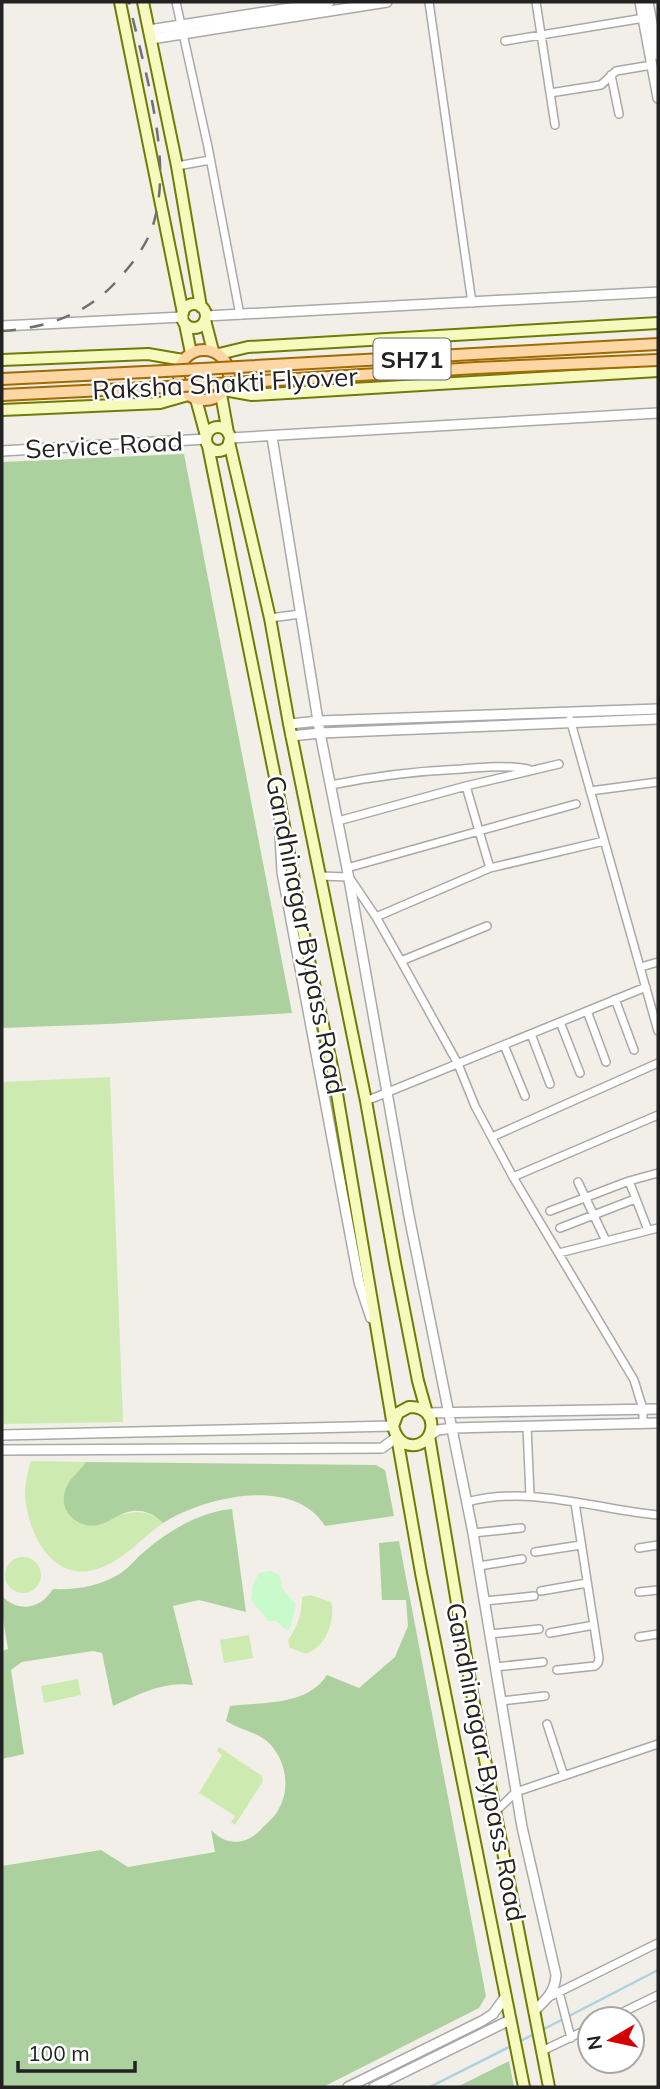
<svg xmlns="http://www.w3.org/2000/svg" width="660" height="2089" font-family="Mulish,sans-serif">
  <rect width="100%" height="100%" fill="#f2efe9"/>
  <path fill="#cdebb0" d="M110,1077L123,1422L2,1424V1082Z
    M31,1461L86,1462L65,1491L67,1511L73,1519C87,1518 101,1519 114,1516C133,1512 147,1508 163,1523C140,1539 122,1563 93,1570C50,1581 26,1529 25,1493C25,1482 28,1472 31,1461Z
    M5 1575a18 18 0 1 1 36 0a18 18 0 1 1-36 0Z
    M311,1595L331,1602C336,1618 326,1648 307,1653C302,1654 295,1649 290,1648L288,1640C297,1628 302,1614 302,1597Z
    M249,1635L253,1658L224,1663L220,1640Z
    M78,1679L81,1695L44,1703L41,1686Z
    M219,1747L262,1776L263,1781L235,1825L231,1822L235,1816L199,1793L222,1755L217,1751Z"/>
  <path fill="#add19e" d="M184,454L292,1013L108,1024L2,1028V462Z
    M86,1462L376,1465L385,1470L394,1516L325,1526C294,1475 204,1497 163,1523C155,1515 145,1510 133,1511C120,1512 111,1522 98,1525C76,1529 57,1510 66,1488C70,1478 80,1471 86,1462Z
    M232,1509L246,1612L199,1600L173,1606L193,1685C163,1681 140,1694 113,1706L102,1653L93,1651L22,1662L11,1670L24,1754L2,1759V1651L8,1649L2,1614V1596C18,1613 41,1609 53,1589C76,1590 101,1586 121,1573C130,1567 136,1558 145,1551C169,1530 200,1512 232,1509Z
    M399,1541L486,1996L479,2008L323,2087H2V1866L101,1850L128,1867L215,1852L211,1830C228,1848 249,1844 263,1827C267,1823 271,1820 275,1815C291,1793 288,1764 270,1744C258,1732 240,1730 226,1721L230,1706C263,1702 307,1706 327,1675L359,1688L395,1657L408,1626L406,1600H382L379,1543Z
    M509,2061L514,2087H457Z"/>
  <path fill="#c8facc" d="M271,1571L279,1575L283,1590L296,1604L290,1628L286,1630L276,1621H268L251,1600L253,1584L259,1573Z"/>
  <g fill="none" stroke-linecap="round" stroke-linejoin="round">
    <path stroke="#aad3df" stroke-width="2.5" d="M542,2030L658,1970
      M517,2043L536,2033
      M430,2087L511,2046"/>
    <defs>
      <path id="minor" d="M176,2L208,147L240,315
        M429,2L472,303
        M536,2L555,125
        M505,41L644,18
        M611,75L619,114
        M550,93L601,85L616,71L652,65
        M177,166L210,160
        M270,618L300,614
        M570,719L658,1031
        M331,785C375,776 417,771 462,769C484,767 506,765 528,769
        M466,786L479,831L576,804
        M590,791L658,782
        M338,821L466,786L559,764
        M347,868L479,831L490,868L376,917
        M490,868L604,841
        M320,876L349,877L376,917L401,961L458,1064L475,1106L513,1177L634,1380L643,1409V1424
        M401,961L487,926
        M641,967L658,962
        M615,999L634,1050
        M587,1011L606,1062
        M560,1022L580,1073
        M531,1034L550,1084
        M504,1045L525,1096
        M366,1101L646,987
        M492,1137L658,1063
        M513,1177L658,1115
        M629,1181L648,1230
        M578,1182L606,1241
        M550,1211L629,1181L658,1173
        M560,1228L635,1199
        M559,1253L658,1228
        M527,1426L530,1496
        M467,1502C530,1485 595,1509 658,1515
        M473,1533L521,1528
        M639,1548L658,1545
        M535,1552L581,1545
        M479,1566L522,1559
        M541,1591L587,1583
        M639,1592L658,1590
        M485,1601L534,1596
        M550,1633L594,1625
        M490,1634L539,1629
        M639,1637L658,1634
        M495,1667L543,1662
        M557,1670L595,1666L598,1663L599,1658L575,1503
        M501,1701L545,1696
        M547,1724L564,1776
        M495,1812L516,1792L658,1744
        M559,1992L571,2038
        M549,1997L658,1943
        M609,2019L658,1995
        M542,2051L590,2028"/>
      <path id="tertiary" d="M640,2L658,98
        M648,2L658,55
        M149,30L329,2
        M151,39L387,2
        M206,316L658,292
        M2,326L183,317
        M272,437L320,733L347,868L409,1216L473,1533L522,1827L556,1975C555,1992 546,2000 534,2011
        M230,438L658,413
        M2,451L206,439
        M289,724L319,721L658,709
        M291,736L320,733L658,719
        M279,817L282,872L359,1282L371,1318
        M427,1413L658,1409
        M2,1435L393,1426
        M429,1436L438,1430L453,1428L658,1423
        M2,1450L382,1448L397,1437
        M348,2087L482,2021L493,2014L506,1996
        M374,2087L510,2020"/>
      <path id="secondary" d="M120,2L183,313
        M143,2L177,166L201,307
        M182 316a12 12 0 1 1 24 0a12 12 0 1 1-24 0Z
        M205,320L213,351
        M185,324L191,353
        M219,354L248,347L658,323
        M2,360L148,354L183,360
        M224,390L252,395L658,371
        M221,394L228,433
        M196,399L206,436
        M2,410L160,403L188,395
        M206 439a12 12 0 1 1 24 0a12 12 0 1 1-24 0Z
        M229,442L270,618L289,724L366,1101L395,1263L418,1381L427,1413
        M208,446L277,787L306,946L334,1076L393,1426C395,1434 398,1441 406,1444C434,1453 444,1406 409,1407L398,1413L393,1426
        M429,1436L472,1693L549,2087
        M397,1437L421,1573L524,2087"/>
      <path id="primary" d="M179 375a25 25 0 1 1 50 0a25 25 0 1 1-50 0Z
        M2,379L165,371
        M2,395L166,387"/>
    </defs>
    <use href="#minor" stroke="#a9a9a9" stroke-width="10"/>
    <use href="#tertiary" stroke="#a9a9a9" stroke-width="12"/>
    <use href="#secondary" stroke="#707d05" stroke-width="14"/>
    <use href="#primary" stroke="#a06b00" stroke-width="14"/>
    <use href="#minor" stroke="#fff" stroke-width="7"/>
    <use href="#tertiary" stroke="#fff" stroke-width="9"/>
    <use href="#secondary" stroke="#f7fabf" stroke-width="10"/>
    <use href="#primary" stroke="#fcd6a4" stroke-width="10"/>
    <path stroke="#707070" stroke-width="2.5" stroke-dasharray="14 14" stroke-linecap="butt" d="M2,331C44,328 83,316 113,285C131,266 149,244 155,218C172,153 143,66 129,2"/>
    <defs>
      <path id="primary-bridge" d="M165,371L658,344
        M166,387L476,368L658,360"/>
    </defs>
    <use href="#primary-bridge" stroke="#a06b00" stroke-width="14" stroke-linecap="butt"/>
    <use href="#primary-bridge" stroke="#fcd6a4" stroke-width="10"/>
  </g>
  <g text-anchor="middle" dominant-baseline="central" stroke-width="5" stroke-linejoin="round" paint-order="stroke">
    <rect fill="#fff" stroke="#646464" stroke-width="2" x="373.5" y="338.5" width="77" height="41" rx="5"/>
    <g font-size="24" font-weight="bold" fill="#222">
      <text x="412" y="359">SH71</text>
    </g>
    <g font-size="26" fill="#222" stroke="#fff">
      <text transform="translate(225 383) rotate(-3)">Raksha Shakti Flyover</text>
      <text transform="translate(104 445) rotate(-3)">Service Road</text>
      <text transform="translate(306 935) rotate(79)">Gandhinagar Bypass Road</text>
      <text transform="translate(486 1762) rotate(79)">Gandhinagar Bypass Road</text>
    </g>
  </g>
  <rect width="660" height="2089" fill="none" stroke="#222222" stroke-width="7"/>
  <g transform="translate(611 2040) rotate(261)"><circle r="33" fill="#ffffff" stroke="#a7a7a7" stroke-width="2"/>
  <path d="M0-5L12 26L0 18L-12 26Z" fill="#d40000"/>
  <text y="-10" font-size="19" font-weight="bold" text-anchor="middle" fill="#222222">N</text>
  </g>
  <path d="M18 2061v10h117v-10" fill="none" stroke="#222222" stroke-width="3.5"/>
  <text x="28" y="2061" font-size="21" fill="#222222" stroke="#ffffff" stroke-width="5" paint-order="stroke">100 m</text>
</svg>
